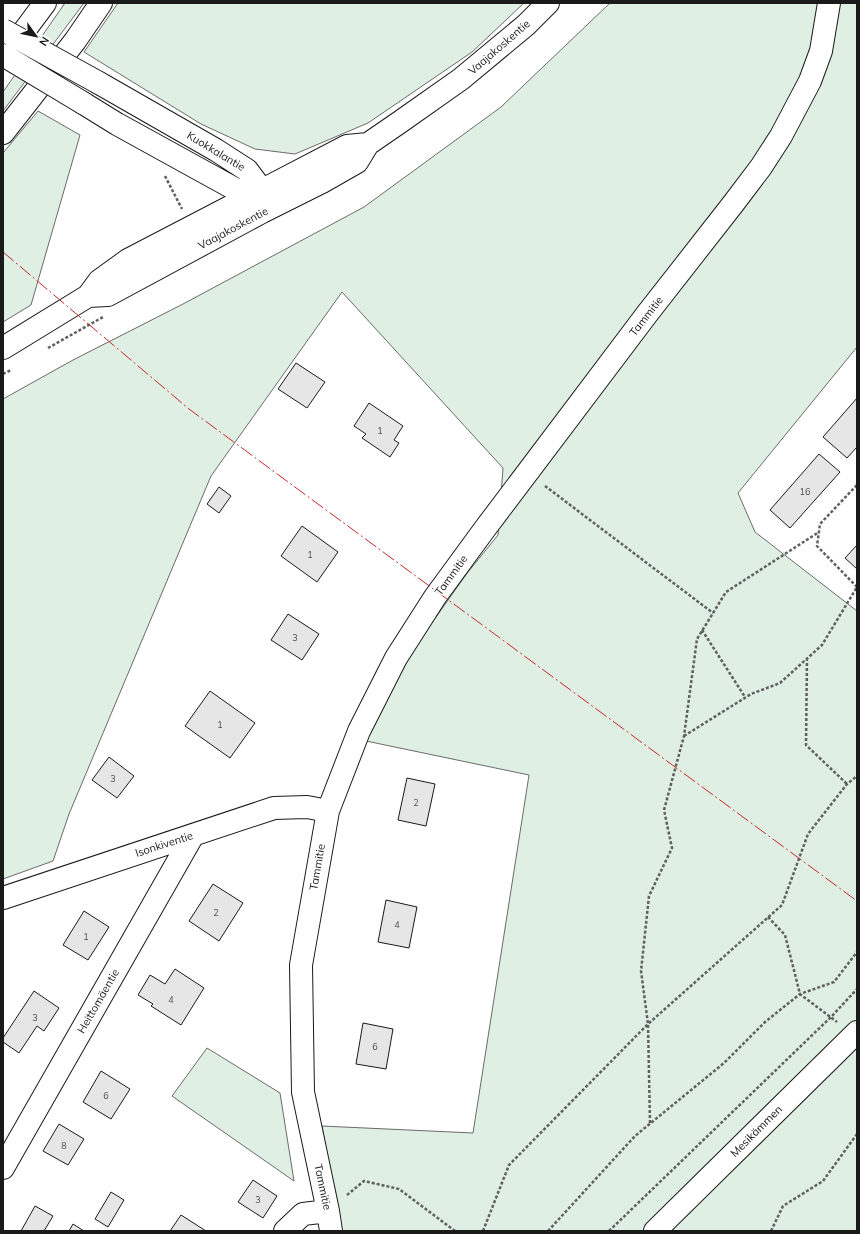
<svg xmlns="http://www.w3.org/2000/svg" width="860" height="1234" font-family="Mulish,sans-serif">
  <rect width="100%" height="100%" fill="#fff"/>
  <path fill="#e0efe3" stroke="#6a6a6a" d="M65,3H84L3,111V92Z
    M118,3H524L472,52L368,123L295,154L255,149L201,124L84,52Z
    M610,3H857V347L738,493L755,532L857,611V1231H340L322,1126L473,1133L529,775L366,741L404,662L468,572L498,535L503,468L342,292L211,476L69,814L53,861L3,879V399L73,360L183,304L364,207L501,107Z
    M38,111L80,135L31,305L3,322V153Z
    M207,1048L280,1093L294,1181L172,1096Z"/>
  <path fill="#e6e6e6" stroke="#1a1a1a" d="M296,363L325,382L307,408L278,389Z
    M857,398V447L847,458L823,437Z
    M369,403L403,426L394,440L399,443L390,457L362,438L366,434L354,426Z
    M819,454L840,472L790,528L770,510Z
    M219,487L231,496L219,513L207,504Z
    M302,526L338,552L317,582L281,556Z
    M857,545V569L845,558Z
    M288,614L319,634L302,660L271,640Z
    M210,691L255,723L230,758L185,726Z
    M109,757L134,776L117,798L92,780Z
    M407,778L435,784L426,826L398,820Z
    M213,884L243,903L219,941L189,921Z
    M386,900L417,907L409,948L378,942Z
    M84,911L109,927L88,960L63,945Z
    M175,969L204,988L181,1025L151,1006L153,1004L138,995L150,975L165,984Z
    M34,991L59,1008L44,1031L37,1026L19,1053L3,1042V1038Z
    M363,1023L393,1029L386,1069L356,1064Z
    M101,1071L130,1089L111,1119L83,1102Z
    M59,1124L84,1139L68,1165L43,1151Z
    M253,1180L277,1196L263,1218L238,1202Z
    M111,1192L124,1200L108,1227L95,1219Z
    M35,1206L53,1216L44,1231H21Z
    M181,1215L206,1231H170Z
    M73,1224L84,1231H69Z"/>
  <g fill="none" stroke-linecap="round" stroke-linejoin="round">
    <defs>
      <path id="minor" d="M3,898L274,808L307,807L328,811
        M3,1168L193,835
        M285,1231L303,1214L328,1211
        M331,1231L328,1211L303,1092L301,965L328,811L359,731L396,658L435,597L484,530L647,314L733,204L761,167L781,136L810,81L821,51L829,3
        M655,1231L857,1032"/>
      <path id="major" d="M99,83L216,150L247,170L262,190V204
        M83,103L117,124L235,189L241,202L254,208
        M88,296L108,295L262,212L322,182L357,162L368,144
        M3,348L88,296L99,281L128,260L347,146L368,144L400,122L461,79L526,25L548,3"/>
      <path id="highway" d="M7,54L45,3
        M3,133L75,41L101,3"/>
    </defs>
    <use href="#minor" stroke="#1a1a1a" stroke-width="24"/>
    <use href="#major" stroke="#1a1a1a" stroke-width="24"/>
    <use href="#highway" stroke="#1a1a1a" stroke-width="24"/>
    <path stroke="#5f5f5f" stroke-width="2.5" stroke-dasharray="3 2" stroke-linecap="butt" d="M165,176L182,209
      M48,348L103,317
      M3,374L11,370
      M545,486L713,613
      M857,587L817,546L820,524L857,485
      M702,630L745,697
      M807,658L806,745L847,784
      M684,736L751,694L780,683L822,645L857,587
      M768,917L785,935L800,994L837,1022
      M650,1123L648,1024L641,971L649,896L672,848L664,810L684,736L697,639L726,592L819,532
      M347,1195L364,1181L399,1189L455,1231
      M483,1231L509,1165L648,1024L782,905L808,834L847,784L857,776
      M548,1231L635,1136L724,1063L765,1022L800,994L834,982L857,952
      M609,1231L831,1017L857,989
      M771,1231L783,1206L823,1181L857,1134"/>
    <use href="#minor" stroke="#fff" stroke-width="22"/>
    <use href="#major" stroke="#fff" stroke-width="22"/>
    <use href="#highway" stroke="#fff" stroke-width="22"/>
    <defs>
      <path id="major-bridge" d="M3,30L99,83
        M3,55L83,103"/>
    </defs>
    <use href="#major-bridge" stroke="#1a1a1a" stroke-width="24" stroke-linecap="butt"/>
    <use href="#major-bridge" stroke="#fff" stroke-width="22"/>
    <path stroke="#c62828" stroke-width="1" stroke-dasharray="14 3 2 3" stroke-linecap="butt" d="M3,252L189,409L857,901"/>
  </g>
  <g text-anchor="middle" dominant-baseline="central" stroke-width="3" stroke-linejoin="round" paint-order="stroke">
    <g font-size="9" fill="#4d4d4d">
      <text x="380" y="430">1</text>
      <text x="805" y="491">16</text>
      <text x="310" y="554">1</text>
      <text x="295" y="637">3</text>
      <text x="220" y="724">1</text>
      <text x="113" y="778">3</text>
      <text x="416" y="802">2</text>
      <text x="216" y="912">2</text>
      <text x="397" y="924">4</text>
      <text x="86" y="936">1</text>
      <text x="171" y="999">4</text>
      <text x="35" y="1017">3</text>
      <text x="375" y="1046">6</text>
      <text x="106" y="1095">6</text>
      <text x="64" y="1145">8</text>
      <text x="258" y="1199">3</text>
    </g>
    <g font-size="11" fill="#1a1a1a" stroke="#fff">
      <text transform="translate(499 47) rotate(-41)">Vaajakoskentie</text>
      <text transform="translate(216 151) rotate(31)">Kuokkalantie</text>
      <text transform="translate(233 228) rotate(-28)">Vaajakoskentie</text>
      <text transform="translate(646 316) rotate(-52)">Tammitie</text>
      <text transform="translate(451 575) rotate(-54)">Tammitie</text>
      <text transform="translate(164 844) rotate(-18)">Isonkiventie</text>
      <text transform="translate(317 867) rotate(-80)">Tammitie</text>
      <text transform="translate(98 1001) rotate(-60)">Heittomäentie</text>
      <text transform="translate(756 1131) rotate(-45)">Mesikämmen</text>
      <text transform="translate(323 1187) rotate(78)">Tammitie</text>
    </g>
  </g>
  <rect width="860" height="1234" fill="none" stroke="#1a1a1a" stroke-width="8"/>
  <g transform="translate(36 36) rotate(123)" stroke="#ffffff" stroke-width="3" paint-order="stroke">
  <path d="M0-3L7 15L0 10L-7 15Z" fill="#1a1a1a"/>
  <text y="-6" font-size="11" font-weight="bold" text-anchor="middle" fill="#1a1a1a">N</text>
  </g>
</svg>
